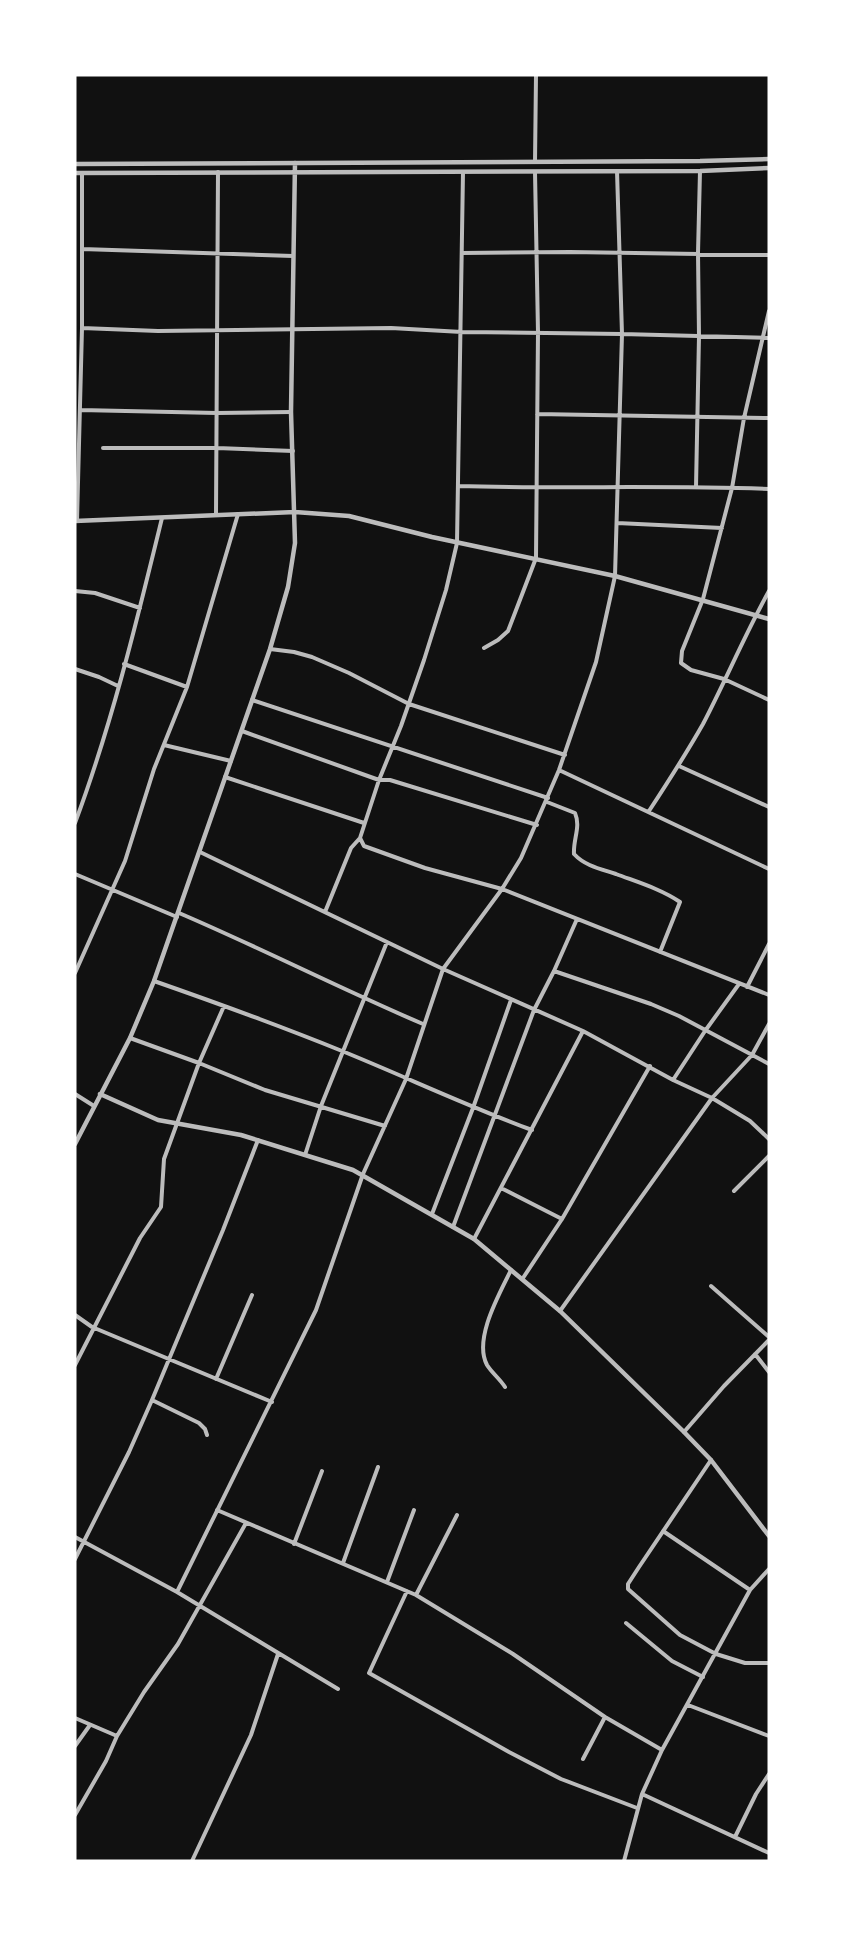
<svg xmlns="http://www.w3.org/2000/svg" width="844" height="1936" font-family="'IBM Plex Sans',sans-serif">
  <rect width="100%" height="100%" fill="#111"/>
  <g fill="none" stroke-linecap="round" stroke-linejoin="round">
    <path stroke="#bcbcbc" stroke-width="4" d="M535,162L536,75
      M463,172L457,543L446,590L424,660L401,726L379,780L360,838L364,846L425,868L502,889L769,995
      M82,249L293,256
      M462,253L570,252L769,255
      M769,311L744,418L732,488L703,599L682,651L681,663L691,670L724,679L769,700
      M82,328L158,331L391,328L462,332L622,334L769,338
      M80,410L217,413L291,412
      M537,414L769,418
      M103,448H217L293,451
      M458,486C562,489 665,485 769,489
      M696,487L699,336L698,253L700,171
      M216,515L218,172
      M77,521L82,328V173
      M617,523L722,528
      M75,591L95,593L140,608
      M484,648L498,640L508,631L536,558L538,332L535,172
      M270,649L294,652L312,657L349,673L409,704L565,755
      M124,664L187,687
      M75,669L99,677L118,686
      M252,700L548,798
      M242,731L379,780H390L537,825
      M164,745L231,761
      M679,766L769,807
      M559,770L769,869
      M225,777L364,823
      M547,802L575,813C581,827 573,839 574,854C585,866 601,869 616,874C637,882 661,889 680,902L660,952
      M649,811C668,782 686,754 703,724C726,680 745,634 769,591
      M75,823C112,724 137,620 162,518
      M200,852L443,969L583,1031L673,1080L712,1098L750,1121L769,1139
      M75,874L177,917
      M325,912L351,848L360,838
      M179,913C261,948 341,989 423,1024
      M554,971L651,1004L679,1016L769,1064
      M75,973L125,861L154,769L187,687L238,514
      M154,981C217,1003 280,1026 342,1051C406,1077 467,1106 532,1130
      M747,987L769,944
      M130,1038L199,1063L265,1090L385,1126
      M673,1080L705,1031L739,984
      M75,1094L94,1106
      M305,1155L321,1106L387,942
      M501,1188L562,1219
      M734,1191L769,1156
      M432,1214L473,1108L511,1000
      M453,1227L534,1010L554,971L577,919
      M474,1239L583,1031
      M523,1278L562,1219L650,1066
      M711,1286L769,1337
      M560,1311L712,1098L752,1055L769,1024
      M75,1315L92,1327L272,1402
      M755,1354L769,1372
      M75,1365L140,1238L161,1207L164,1159L199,1063L224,1006
      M216,1379L252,1295
      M505,1387C500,1379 492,1373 487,1365C473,1339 500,1293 511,1270
      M152,1400L199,1423L205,1429L207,1435
      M684,1432L724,1386L769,1340
      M711,1460L639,1567L628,1584V1589L680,1635L716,1654L745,1663H769
      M217,1510L416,1595L513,1654L605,1717L662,1750
      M663,1531L750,1590
      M75,1537L177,1592L338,1689
      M294,1544L322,1471
      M75,1559L129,1452L152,1400L223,1230L258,1140
      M343,1563L378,1467
      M387,1582L414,1510
      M407,1591L369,1673L509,1752L561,1779L637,1808
      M177,1592L316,1310L363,1174L406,1079L443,969L502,889L521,858L559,770L596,662L615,576L622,334L617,171
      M416,1595L457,1515
      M626,1623L672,1661L703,1677
      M688,1705L769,1736
      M75,1718L117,1736
      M75,1746L90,1725
      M583,1759L605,1717
      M642,1794L769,1853
      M75,1815L106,1761L117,1736L144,1692L178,1644L246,1523
      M735,1837L756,1794L769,1774
      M192,1861L251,1735L278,1654
      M624,1861L642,1794L662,1750L750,1590L769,1569"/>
    <path stroke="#bcbcbc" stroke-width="4.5" d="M75,164L700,161L769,159
      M75,173L700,171L769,168
      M75,521L295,512L349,516L432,537L615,576L769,619
      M100,1094L158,1120L241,1135L353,1170L474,1239L560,1311L684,1432L711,1460L769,1536
      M75,1144L130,1038L154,981L270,649L288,587L295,543L291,412L295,163"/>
  </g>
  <rect width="844" height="1936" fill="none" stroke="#ffffff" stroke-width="153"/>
</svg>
